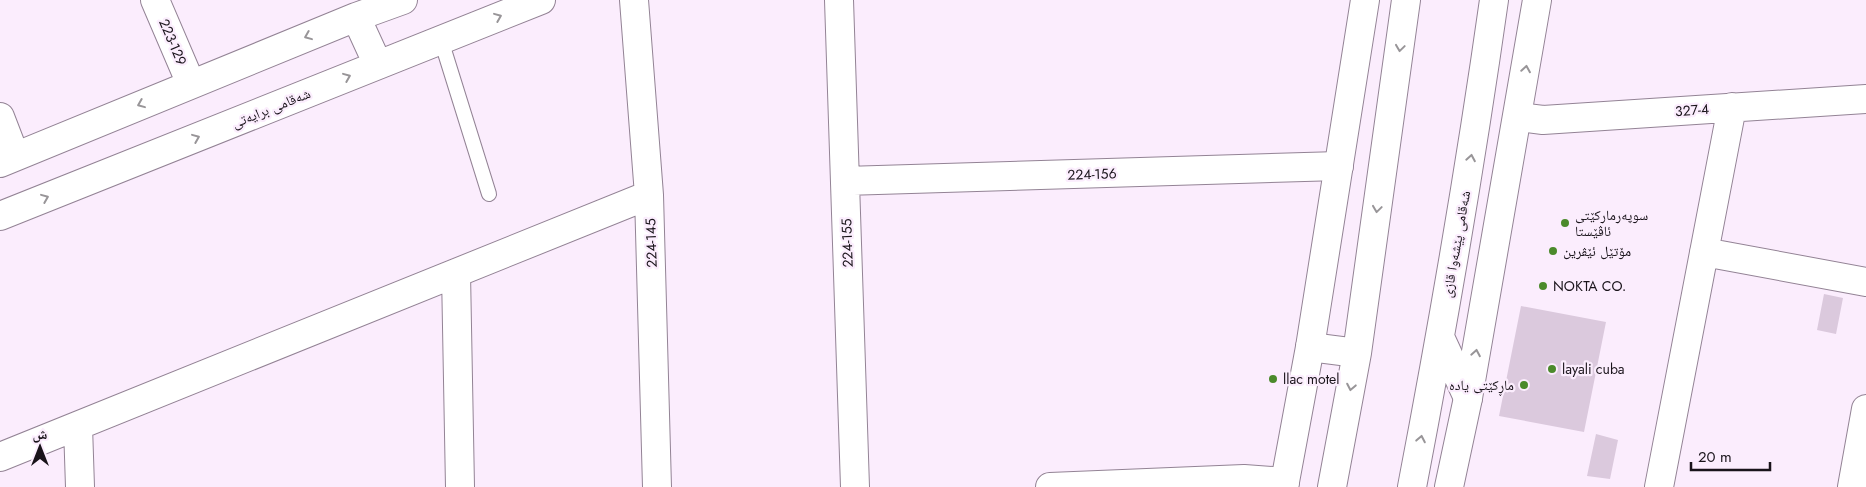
<svg xmlns="http://www.w3.org/2000/svg" width="1866" height="487" font-family="Jost,'Noto Naskh Arabic',sans-serif">
  <rect width="100%" height="100%" fill="#fbedfd"/>
  <path fill="#dbc9dd" d="M1824,294L1843,298L1836,334L1817,330Z
    M1521,306L1606,322L1584,432L1499,416Z
    M1596,434L1618,440L1610,479L1587,476Z"/>
  <g fill="none" stroke-linecap="round" stroke-linejoin="round">
    <defs>
      <path id="service" d="M441,40L489,194"/>
      <path id="minor" d="M155,0L191,84
        M634,0L649,195L657,487
        M839,0L855,487
        M0,117L15,156
        M1518,117L1543,120L1866,99
        M845,181L1339,166
        M1704,252L1866,282
        M456,273L460,487
        M78,426L80,487
        M0,457L649,195
        M1050,487L1244,479L1285,482
        M1659,487L1732,107
        M1852,487L1866,409"/>
      <path id="tertiary" d="M1284,487L1310,347L1365,0
        M1449,487L1468,398L1537,0"/>
      <path id="secondary" d="M356,17L378,65
        M0,163L356,17L403,0
        M0,216L541,0"/>
      <path id="trunk" d="M1440,337L1468,398
        M1310,347L1357,353
        M1332,487L1357,353L1406,0
        M1412,487C1443,325 1471,163 1494,0"/>
    </defs>
    <use href="#service" stroke="#938395" stroke-width="16"/>
    <use href="#minor" stroke="#938395" stroke-width="30"/>
    <use href="#tertiary" stroke="#938395" stroke-width="30"/>
    <use href="#secondary" stroke="#938395" stroke-width="30"/>
    <use href="#trunk" stroke="#938395" stroke-width="30"/>
    <use href="#service" stroke="#fff" stroke-width="14"/>
    <use href="#minor" stroke="#fff" stroke-width="28"/>
    <use href="#tertiary" stroke="#fff" stroke-width="28"/>
    <use href="#secondary" stroke="#fff" stroke-width="28"/>
    <use href="#trunk" stroke="#fff" stroke-width="28"/>
  </g>
  <defs><path id="oneway-chevron" d="M-2-3.5L2.5 0L-2 3.5" fill="none" stroke-width="1.6" stroke-linecap="round" stroke-linejoin="round" transform="scale(1.25)"/></defs>
  <g stroke="#989598">
    <use href="#oneway-chevron" transform="translate(498 17) rotate(-22)"/>
    <use href="#oneway-chevron" transform="translate(308 36) rotate(158)"/>
    <use href="#oneway-chevron" transform="translate(1400 48) rotate(98)"/>
    <use href="#oneway-chevron" transform="translate(1526 69) rotate(-81)"/>
    <use href="#oneway-chevron" transform="translate(347 77) rotate(-22)"/>
    <use href="#oneway-chevron" transform="translate(141 104) rotate(158)"/>
    <use href="#oneway-chevron" transform="translate(196 138) rotate(-22)"/>
    <use href="#oneway-chevron" transform="translate(1471 158) rotate(-80)"/>
    <use href="#oneway-chevron" transform="translate(45 198) rotate(-22)"/>
    <use href="#oneway-chevron" transform="translate(1377 209) rotate(98)"/>
    <use href="#oneway-chevron" transform="translate(1476 353) rotate(-80)"/>
    <use href="#oneway-chevron" transform="translate(1351 387) rotate(101)"/>
    <use href="#oneway-chevron" transform="translate(1421 439) rotate(-79)"/>
  </g>
  <g fill="#4b8a2b" stroke="#fbedfd" stroke-width="2">
    <circle cx="1565" cy="223" r="5"/>
    <circle cx="1553" cy="251" r="5"/>
    <circle cx="1543" cy="286" r="5"/>
    <circle cx="1552" cy="369" r="5"/>
    <circle cx="1273" cy="379" r="5"/>
    <circle cx="1524" cy="385" r="5"/>
  </g>
  <g text-anchor="middle" dominant-baseline="central" stroke-width="4.5" stroke-linejoin="round" paint-order="stroke">
    <g font-size="14" fill="#19131a" stroke="#fbedfd">
      <text transform="translate(173 42) rotate(67)">223-129</text>
      <text transform="translate(271 108) rotate(-22)">شەقامی برایەتی</text>
      <text transform="translate(1692 110) rotate(-4)">327-4</text>
      <text transform="translate(1092 174) rotate(-2)">224-156</text>
      <text transform="translate(651 243) rotate(-92)">224-145</text>
      <text transform="translate(847 243) rotate(-92)">224-155</text>
      <text transform="translate(1456 244) rotate(-80)">شەقامی پێشەوا قازی</text>
    </g>
    <g font-size="14" fill="#19131a" stroke="#fbedfd" text-anchor="start">
      <text x="1575" y="215">سوپەرمارکێتی<tspan x="1575" dy="16">ئاڤێستا</tspan></text>
      <text x="1563" y="251">مۆتێل ئێڤرین</text>
      <text x="1553" y="286">NOKTA CO.</text>
      <text x="1562" y="369">layali cuba</text>
      <text x="1283" y="379">llac motel</text>
      <text x="1514" y="385" text-anchor="end">ماڕکێتی یادە</text>
    </g>
  </g>
  <g transform="translate(40 447)" stroke="#fbedfd" stroke-width="4" paint-order="stroke">
  <path d="M0-4L9 19L0 12L-9 19Z" fill="#19131a"/>
  <text y="-8" font-size="14" font-weight="bold" text-anchor="middle" fill="#19131a">ش</text>
  </g>
  <path d="M1691 462v8h79v-8" fill="none" stroke="#19131a" stroke-width="2.5"/>
  <text x="1698" y="462" font-size="15" fill="#19131a" stroke="#fbedfd" stroke-width="4" paint-order="stroke">20 m</text>
</svg>
